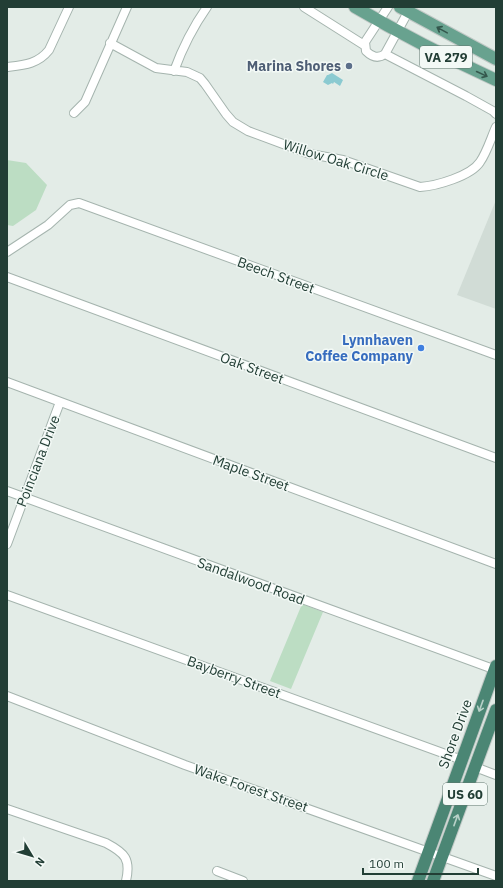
<svg xmlns="http://www.w3.org/2000/svg" width="503" height="888" font-family="'IBM Plex Sans',sans-serif">
  <rect width="100%" height="100%" fill="#e3ece7"/>
  <path fill="#d1dcd6" d="M496,200V309L457,295Z"/>
  <path fill="#bcddc3" d="M7,160L26,163L47,185L36,210L13,226L7,225Z
    M302,604L323,612L291,689L270,681Z"/>
  <path fill="#8bcad1" d="M332,73L343,80L340,86L334,82L333,84L332,83L328,85L323,82L327,75H328Z"/>
  <g fill="none" stroke-linecap="round" stroke-linejoin="round">
    <defs>
      <path id="minor" d="M304,7L364,45
        M388,7L365,42L366,51C372,57 378,59 385,54L408,12
        M110,43L156,68L187,72L200,78L205,84L226,114L233,122L248,131L310,154L343,160L420,187C436,186 471,176 480,162C487,152 491,138 496,127
        M385,54L466,96L493,111L496,114
        M7,67C24,65 38,64 49,50L69,7
        M174,71C182,49 193,27 207,7
        M74,113L85,102L127,7
        M7,252L48,225L70,205L79,203L496,355
        M7,277L496,458
        M7,382L496,564
        M7,491L496,670
        M7,544L60,402
        M7,595L462,760
        M7,696L185,765L496,876
        M475,767L496,775
        M7,809L106,843C125,853 131,859 126,881
        M217,871L243,881"/>
      <path id="primary" d="M355,7C401,34 448,58 496,80
        M400,7L496,59"/>
      <path id="trunk" d="M418,881L496,666
        M433,881L496,710"/>
    </defs>
    <use href="#minor" stroke="#a5b4ae" stroke-width="10"/>
    <use href="#primary" stroke="#c1c9c6" stroke-width="14"/>
    <use href="#trunk" stroke="#c1c9c6" stroke-width="14"/>
    <use href="#minor" stroke="#fff" stroke-width="8"/>
    <use href="#primary" stroke="#68a28f" stroke-width="12"/>
    <use href="#trunk" stroke="#4b8674" stroke-width="12"/>
  </g>
  <defs><path id="oneway-shaft" d="M-6 0H5M1.5-3L5.5 0L1.5 3" fill="none" stroke-width="1.6" stroke-linecap="round" stroke-linejoin="round"/></defs>
  <g stroke="#34574c">
    <use href="#oneway-shaft" transform="translate(442 30) rotate(-151)"/>
    <use href="#oneway-shaft" transform="translate(482 74) rotate(25)"/>
  </g>
  <g stroke="#b8d1c8">
    <use href="#oneway-shaft" transform="translate(481 706) rotate(110)"/>
    <use href="#oneway-shaft" transform="translate(456 820) rotate(-70)"/>
  </g>
  <circle fill="#5c6f8a" stroke="#f3f9f6" stroke-width="1.5" cx="349" cy="66" r="4"/>
  <circle fill="#3f7fe0" stroke="#f3f9f6" stroke-width="1.5" cx="421" cy="348" r="4"/>
  <g text-anchor="middle" dominant-baseline="central" stroke-width="3" stroke-linejoin="round" paint-order="stroke">
    <g fill="#f3f9f6" stroke="#61766f" stroke-width="1">
      <rect x="420" y="46" width="52" height="22" rx="3"/>
      <rect x="443" y="783" width="44" height="22" rx="3"/>
    </g>
    <g font-size="13" font-weight="bold" fill="#223e35">
      <text x="446" y="57">VA 279</text>
      <text x="465" y="794">US 60</text>
    </g>
    <g font-size="14" font-weight="bold" fill="#4e5e75" stroke="#f3f9f6" text-anchor="end">
      <text x="341" y="66">Marina Shores</text>
    </g>
    <g font-size="14" fill="#223e35" stroke="#f3f9f6">
      <text transform="translate(336 160) rotate(17)">Willow Oak Circle</text>
      <text transform="translate(276 275) rotate(20)">Beech Street</text>
      <text transform="translate(252 368) rotate(20)">Oak Street</text>
      <text transform="translate(38 461) rotate(-69)">Poinciana Drive</text>
      <text transform="translate(251 473) rotate(20)">Maple Street</text>
      <text transform="translate(251 581) rotate(20)">Sandalwood Road</text>
      <text transform="translate(234 677) rotate(20)">Bayberry Street</text>
      <text transform="translate(455 734) rotate(-70)">Shore Drive</text>
      <text transform="translate(251 788) rotate(19)">Wake Forest Street</text>
    </g>
    <g font-size="14" font-weight="bold" fill="#366cbe" stroke="#f3f9f6" text-anchor="end">
      <text x="413" y="340">Lynnhaven<tspan x="413" dy="16">Coffee Company</tspan></text>
    </g>
  </g>
  <rect width="503" height="888" fill="none" stroke="#223e35" stroke-width="16"/>
  <g transform="translate(32 856) rotate(128)" stroke="#f3f9f6" stroke-width="3" paint-order="stroke">
  <path d="M0-3L7 15L0 10L-7 15Z" fill="#223e35"/>
  <text y="-6" font-size="11" font-weight="bold" text-anchor="middle" fill="#223e35">N</text>
  </g>
  <path d="M363 868v6h115v-6" fill="none" stroke="#223e35" stroke-width="2"/>
  <text x="369" y="868" font-size="12" fill="#223e35" stroke="#f3f9f6" stroke-width="3" paint-order="stroke">100 m</text>
</svg>
